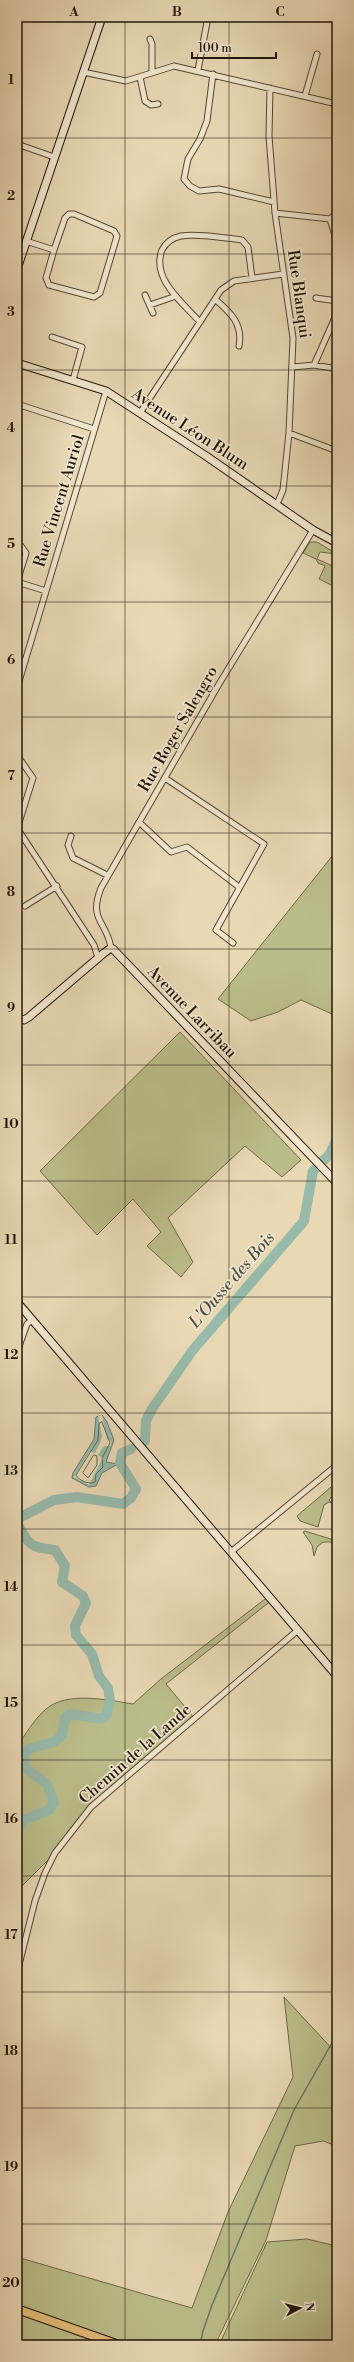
<svg xmlns="http://www.w3.org/2000/svg" width="354" height="2362" font-family="'Libre Bodoni',serif">
  <rect width="100%" height="100%" fill="#e8d8b4"/>
  <filter id="stains"><feTurbulence type="fractalNoise" baseFrequency=".005" numOctaves="4"/><feColorMatrix values="0 0 0 0 .2 0 0 0 0 .09 0 0 0 0 .02 0 0 0 .5 -.17"/></filter>
  <radialGradient id="worn" r=".72"><stop offset=".6" stop-color="#630" stop-opacity="0"/><stop offset="1" stop-color="#630" stop-opacity=".3"/></radialGradient>
  <path fill="#babd8a" stroke="#6e694a" d="M310,542H317L337,554L320,552L317,559L337,568V588L319,579L325,566L318,563L316,559L303,553Z
    M337,850V1061L332,1014L301,1000L278,1012L251,1021L218,999Z
    M180,1032L301,1160L282,1177L245,1146L168,1218L193,1262L181,1277L147,1246L161,1232L133,1199L97,1235L40,1171Z
    M337,1482V1491L329,1500L332,1503L329,1502L324,1505L318,1527L300,1521L297,1516Z
    M305,1531L337,1541V1546L330,1542H323L317,1547L314,1556L312,1545L303,1532Z
    M269,1596L272,1600L166,1684L195,1719L91,1807L55,1853L17,1891V1800L20,1786L17,1746C26,1734 35,1718 46,1709C67,1691 108,1700 133,1704L161,1679Z
    M284,1997L337,2054V2146L323,2141L295,2146L266,2240L215,2345H17V2257L192,2308L228,2212L293,2077Z
    M307,2239L337,2246V2345H219L267,2242Z"/>
  <path fill="#97baab" stroke="#68786b" d="M102,1415L107,1422L114,1440L106,1462L118,1464L102,1473L96,1486L89,1487L72,1478L73,1473L94,1439L96,1417Z"/>
  <path fill="#e8d8b4" d="M102,1415L107,1439L112,1442L110,1446H104L98,1455L103,1458L89,1485L74,1477L90,1451L95,1453L100,1443L102,1436L98,1416Z"/>
  <g fill="none" stroke-linecap="round" stroke-linejoin="round">
    <path stroke="#5c685a" stroke-width="1" d="M102,1422L110,1443L102,1458L103,1467L96,1474L95,1482C89,1485 78,1480 76,1475L98,1440L99,1424Z
      M94,1455L97,1456V1465L88,1478L83,1473Z"/>
    <path stroke="#68786b" stroke-width="1.5" d="M200,2345L203,2331L212,2305L294,2110L337,2034"/>
    <path stroke="#97baab" stroke-width="10" d="M145,1441L146,1421L152,1409L192,1351L304,1221L313,1171L330,1154L337,1138
      M17,1831L24,1820L49,1810L54,1803L47,1784L25,1768L23,1756L28,1749L54,1742L62,1735L65,1718L71,1714L102,1719L107,1714L110,1701L108,1688L99,1676L92,1654L76,1635L75,1626L86,1603L83,1596L62,1582L65,1566L55,1550C30,1547 29,1546 17,1523L19,1518L54,1500L77,1497L123,1504L131,1498L136,1489L120,1463L122,1453L131,1449"/>
    <defs>
      <path id="street" d="M150,39L152,44V72
        M198,70L208,17
        M83,72L126,81L174,66L337,104
        M213,74L207,121L200,139L188,159L184,179L190,186L199,191L219,189L274,202
        M140,77L145,101L151,105L158,104
        M270,88L269,136L275,213L293,338L289,433L283,490L277,504
        M305,96L317,54
        M17,144L54,157
        M275,213L330,219L337,213
        M330,219L337,242
        M26,241L54,250L46,278L49,285L94,297L100,293L117,236L114,231L74,214H69L65,218L54,250
        M145,295L153,313
        M316,298L337,301
        M216,300C231,313 243,324 239,346
        M150,305L176,296
        M200,322C183,303 151,279 162,250C166,242 172,238 181,236C197,233 225,238 242,240L248,247L252,278
        M52,337L82,347L73,380
        M314,365L337,313
        M293,367L314,365L337,369
        M20,405L94,429
        M140,413L221,290L234,281L283,274
        M289,433L337,451
        M17,545L21,546L26,553L17,582L46,591
        M17,660L25,662
        M17,688L106,391
        M17,755L33,778L17,829
        M165,778L264,844L216,930L233,943
        M139,822L171,852L187,847L239,887
        M17,828L94,945L98,958
        M71,836L68,845L73,858L107,875
        M25,906L57,886
        M111,948C107,921 88,921 101,888L219,684L313,530
        M17,1352L27,1324L32,1320
        M231,1552L337,1465
        M17,1973L35,1901L45,1873L55,1853L91,1807L298,1630"/>
      <path id="secondary" d="M17,269L102,17
        M17,363L106,391L206,456L313,530L337,543
        M17,1018L24,1020L29,1017L104,953L111,948L113,949L337,1183
        M17,1302L337,1676"/>
      <path id="primary" d="M17,2309L119,2345"/>
    </defs>
    <use href="#street" stroke="#544634" stroke-width="7"/>
    <use href="#secondary" stroke="#22150a" stroke-width="9"/>
    <use href="#primary" stroke="#22150a" stroke-width="10"/>
    <use href="#street" stroke="#f0e6ce" stroke-width="5"/>
    <use href="#secondary" stroke="#f0e6ce" stroke-width="7"/>
    <use href="#primary" stroke="#e4bc7a" stroke-width="8"/>
  </g>
  <path fill="none" stroke="#22150a" stroke-width="1" stroke-opacity="0.55" d="M125,17V2345M229,17V2345M17,138H337M17,254H337M17,370H337M17,486H337M17,602H337M17,717H337M17,833H337M17,949H337M17,1065H337M17,1181H337M17,1297H337M17,1413H337M17,1529H337M17,1645H337M17,1760H337M17,1876H337M17,1992H337M17,2108H337M17,2224H337"/>
  <g text-anchor="middle" dominant-baseline="central" stroke-width="3.5" stroke-linejoin="round" paint-order="stroke">
    <g font-size="16" fill="#22150a" stroke="#f0e6ce">
      <text transform="translate(299 294) rotate(82)">Rue Blanqui</text>
      <text transform="translate(190 429) rotate(33)">Avenue Léon Blum</text>
      <text transform="translate(59 501) rotate(-73)">Rue Vincent Auriol</text>
      <text transform="translate(178 729) rotate(-60)">Rue Roger Salengro</text>
      <text transform="translate(192 1012) rotate(46)">Avenue Larribau</text>
      <text transform="translate(135 1754) rotate(-41)">Chemin de la Lande</text>
    </g>
    <g font-size="17" font-style="italic" fill="#4b4f42" stroke="#f0e6ce">
      <text transform="translate(232 1280) rotate(-49)">L'Ousse des Bois</text>
    </g>
  </g>
  <rect width="354" height="2362" fill="none" stroke="#e8d8b4" stroke-width="44"/>
  <g transform="translate(300 2308) rotate(83)" stroke="#f0e6ce" stroke-width="3" paint-order="stroke">
  <path d="M0-3L7 15L0 10L-7 15Z" fill="#22150a"/>
  <text y="-6" font-size="11" font-weight="bold" text-anchor="middle" fill="#22150a">N</text>
  </g>
  <path d="M192 52v6h84v-6" fill="none" stroke="#22150a" stroke-width="2"/>
  <text x="198" y="52" font-size="12" fill="#22150a" stroke="#f0e6ce" stroke-width="3" paint-order="stroke">100 m</text>
  <rect x="22" y="22" width="310" height="2318" fill="none" stroke="#22150a" stroke-width="1.5"/>
  <g font-size="13" text-anchor="middle" font-weight="bold" fill="#22150a">
    <text x="74" y="16">A</text>
    <text x="177" y="16">B</text>
    <text x="280" y="16">C</text>
    <text x="11" y="84">1</text>
    <text x="11" y="200">2</text>
    <text x="11" y="316">3</text>
    <text x="11" y="432">4</text>
    <text x="11" y="548">5</text>
    <text x="11" y="664">6</text>
    <text x="11" y="780">7</text>
    <text x="11" y="896">8</text>
    <text x="11" y="1012">9</text>
    <text x="11" y="1128">10</text>
    <text x="11" y="1244">11</text>
    <text x="11" y="1359">12</text>
    <text x="11" y="1475">13</text>
    <text x="11" y="1591">14</text>
    <text x="11" y="1707">15</text>
    <text x="11" y="1823">16</text>
    <text x="11" y="1939">17</text>
    <text x="11" y="2055">18</text>
    <text x="11" y="2171">19</text>
    <text x="11" y="2287">20</text>
  </g>
  <rect width="100%" height="100%" filter="url(#stains)"/>
  <rect width="100%" height="100%" fill="url(#worn)"/>
</svg>
